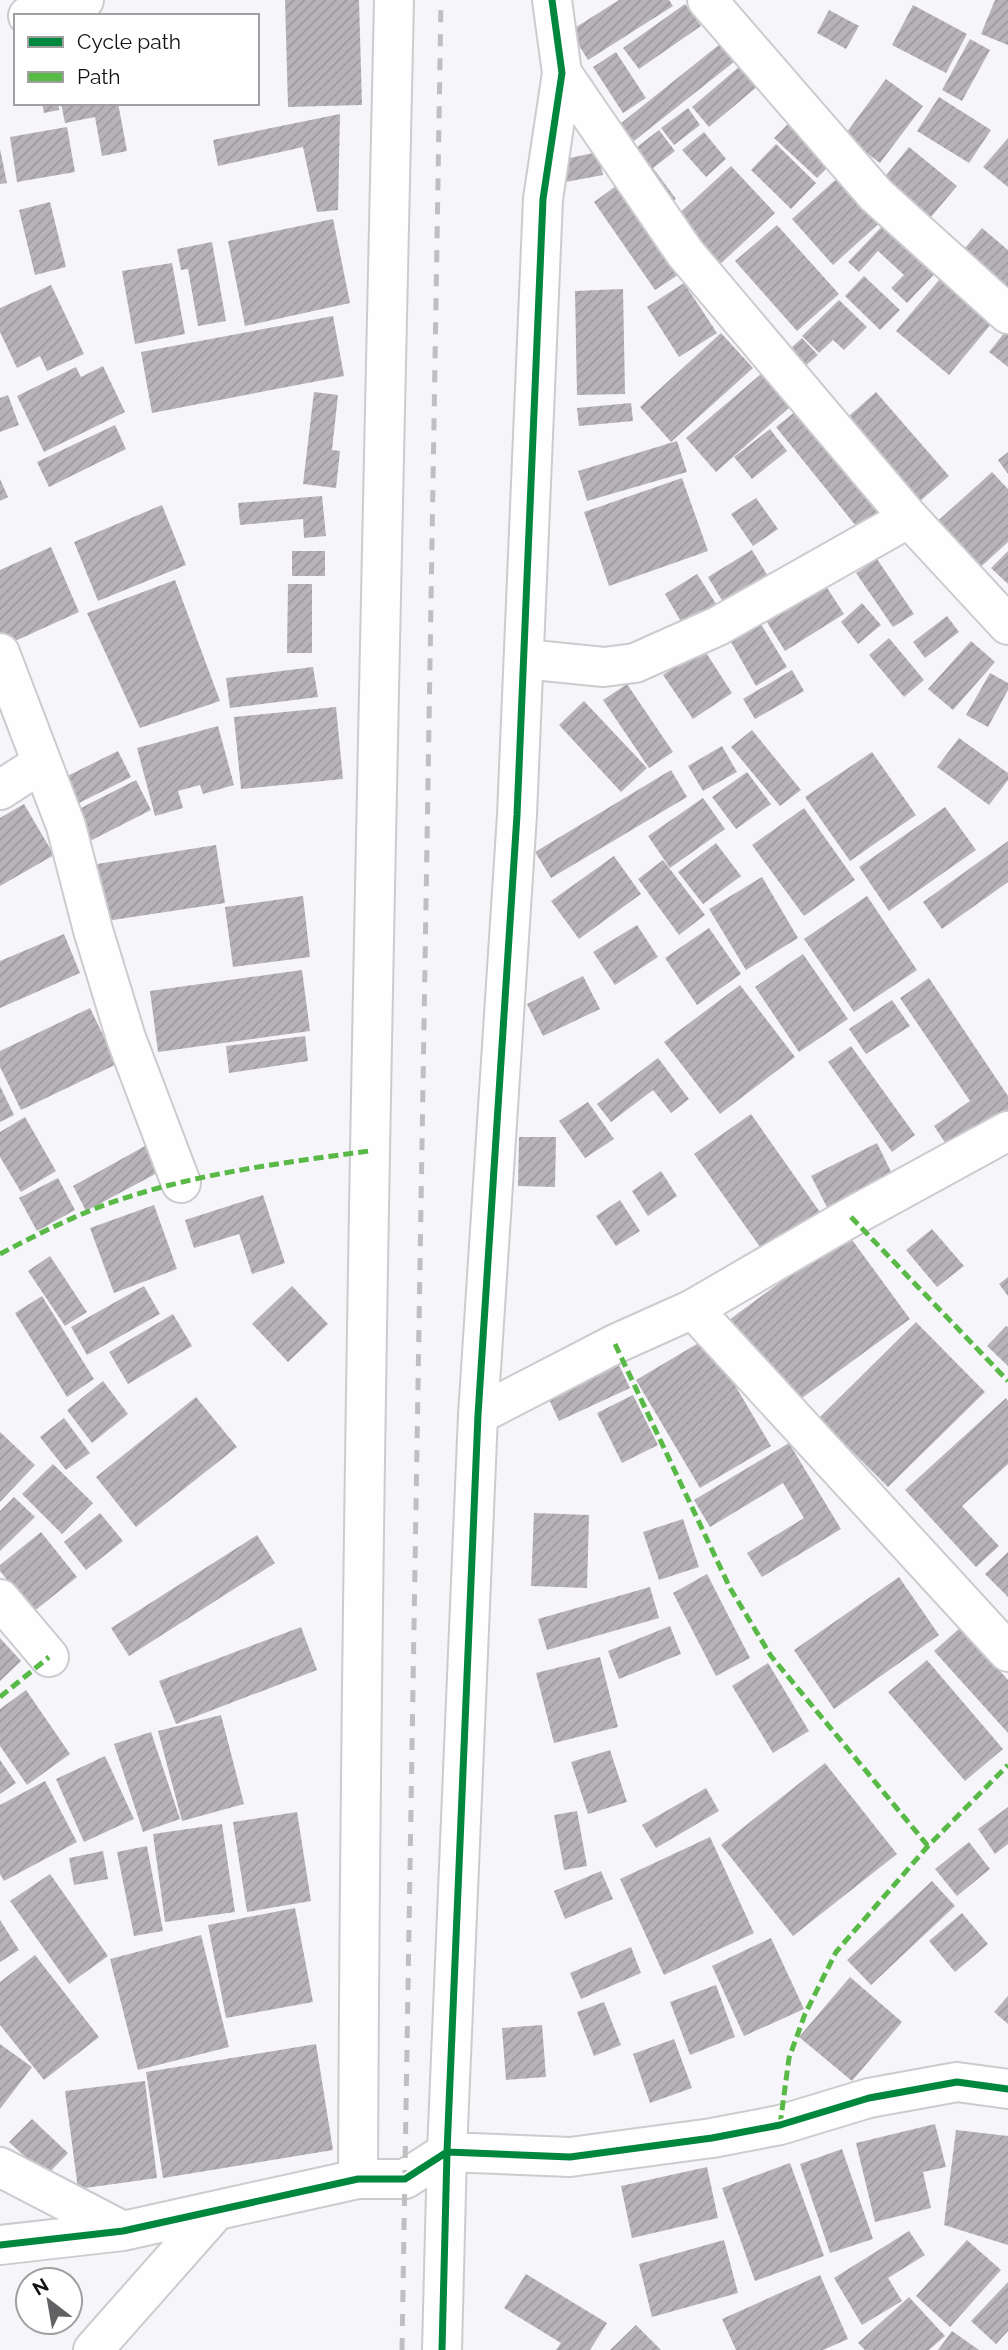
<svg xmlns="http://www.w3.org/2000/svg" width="1008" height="2350" font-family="Raleway,sans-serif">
  <defs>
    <pattern id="building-hatch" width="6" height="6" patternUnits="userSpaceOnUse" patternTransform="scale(1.75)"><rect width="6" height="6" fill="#b8b3b9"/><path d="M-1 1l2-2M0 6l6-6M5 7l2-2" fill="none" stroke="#9d999e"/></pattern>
  </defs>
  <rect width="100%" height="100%" fill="#f6f6fa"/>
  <path fill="url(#building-hatch)" d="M285,0H359L362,105L288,107Z
    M619,0H669L673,6L588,60L570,31Z
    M995,0H1008V45L981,34Z
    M685,4L701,26L639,69L623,48Z
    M913,5L967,34L946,73L892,45Z
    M829,10L859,26L846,49L817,33Z
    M970,39L990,50L962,101L942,90Z
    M725,40L739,58L634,141L620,124Z
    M616,52L646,98L623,113L593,67Z
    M740,66L758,86L709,127L692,107Z
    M886,79L923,106L880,163L844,136Z
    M939,97L991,130L969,163L917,131Z
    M42,103H58L59,110L44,113Z
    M61,103H118L127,151L102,156L95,117L65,123Z
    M688,108L700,125L674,145L661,128Z
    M340,114L338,210L317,212L303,147L218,166L213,140Z
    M789,123L832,163L817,178L774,138Z
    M67,127L75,172L17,182L10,137Z
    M659,130L675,151L653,168L676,199L663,209L624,157Z
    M704,132L726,159L706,177L682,150Z
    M1008,138V187L983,167Z
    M776,144L816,183L791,209L751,170Z
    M909,147L957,186L926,223L879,184Z
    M0,149L7,183L0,184Z
    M598,152L603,175L555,184L551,162Z
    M731,166L775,213L716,268L672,220Z
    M843,173L884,219L833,265L792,219Z
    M620,183L681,273L655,290L594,202Z
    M50,202L66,267L35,275L19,210Z
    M333,219L350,303L245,326L228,241Z
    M888,220L940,268L907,303L891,288L904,275L878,251L859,272L848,262Z
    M777,225L839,294L797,331L735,261Z
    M982,228L1008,250V295L959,255Z
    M212,242L226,321L198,326L188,269L181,270L177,249Z
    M172,263L185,334L135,344L122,271Z
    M945,273L997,317L949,375L896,331Z
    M864,276L900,310L880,330L845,296Z
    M684,283L717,333L679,357L647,307Z
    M51,285L84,354L47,371L40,356L17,368L0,332V308Z
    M623,289L625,394L577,395L575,291Z
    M839,300L867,327L844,350L833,340L819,353L802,336Z
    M333,316L344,376L152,413L141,352Z
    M1005,332L1008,335V367L989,352Z
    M721,333L753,368L671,442L640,407Z
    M802,338L818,355L796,374L780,358Z
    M103,366L125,412L44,452L17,396L76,367L81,377Z
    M761,374L790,407L716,472L686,438Z
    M314,392L338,395L332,450L340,451L336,488L303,484Z
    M876,392L949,476L911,509L839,425Z
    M8,395L19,425L0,432V398Z
    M631,403L633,421L579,426L577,408Z
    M801,407L885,510L860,531L776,427Z
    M115,425L126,449L49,487L37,462Z
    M770,429L787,451L752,479L734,457Z
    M677,441L687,472L587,501L578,471Z
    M1008,452V474L998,460Z
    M992,472L1008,489V542L973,574L931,527Z
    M682,478L708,551L609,586L584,512Z
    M0,479L8,497L0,501Z
    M322,496L326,536L304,538L303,519L240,525L238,503Z
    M756,498L778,529L753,546L731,514Z
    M162,505L186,565L98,601L74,542Z
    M51,547L79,612L4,646L0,636V570Z
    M752,550L774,586L729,612L708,577Z
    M292,551H325V576H292Z
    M1008,551V584L991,568Z
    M877,559L914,614L893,627L856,573Z
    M697,574L720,610L686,630L665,594Z
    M175,580L220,701L140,728L87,613Z
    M824,583L844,614L785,651L765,619Z
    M288,584H312V653H287Z
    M862,603L881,625L858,644L841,622Z
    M947,616L959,632L925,658L913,642Z
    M761,624L787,667L756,686L731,642Z
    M889,638L924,680L904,697L869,655Z
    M971,641L995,662L953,710L928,689Z
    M703,648L732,693L693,719L663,675Z
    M313,667L318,697L230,708L226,678Z
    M792,670L804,691L755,719L743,699Z
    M990,673L1008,683V690L988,727L966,715Z
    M627,684L673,752L649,768L603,700Z
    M584,701L647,768L621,792L559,725Z
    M336,707L343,779L241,789L234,717Z
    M218,726L234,785L203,794L200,785L178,791L183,808L155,816L137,748Z
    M752,730L801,790L780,806L731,747Z
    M959,738L1008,773V780L989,805L937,767Z
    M722,746L737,772L703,791L688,766Z
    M118,751L131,777L69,808L55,782Z
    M872,752L916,815L850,861L805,797Z
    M671,770L687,797L551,878L535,852Z
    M747,772L771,804L736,829L712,797Z
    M136,780L151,810L86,843L71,813Z
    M703,798L725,829L670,868L648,836Z
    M24,804L54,855L0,886V818Z
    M945,807L976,850L889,911L859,867Z
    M804,808L855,880L804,916L752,845Z
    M1008,841V882L942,929L923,902Z
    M716,843L741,876L703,904L678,872Z
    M216,845L225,903L106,921L97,864Z
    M614,856L641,894L579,939L551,901Z
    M663,860L705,915L679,935L638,879Z
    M762,877L798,938L746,970L709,909Z
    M303,896L310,957L233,967L225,907Z
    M867,896L917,970L854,1012L804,939Z
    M637,925L658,957L615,985L593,952Z
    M709,928L741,974L697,1005L665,958Z
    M64,934L80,973L0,1008V961Z
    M803,954L848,1019L799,1052L755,987Z
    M302,970L310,1031L158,1052L150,991Z
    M583,976L600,1009L543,1036L527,1004Z
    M929,978L1008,1096V1115L952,1153L934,1126L970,1101L900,998Z
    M740,985L795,1057L720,1114L664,1042Z
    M892,1000L910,1026L866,1054L849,1029Z
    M90,1008L117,1064L21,1110L0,1067V1051Z
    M305,1036L308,1061L229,1073L226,1046Z
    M851,1046L915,1135L892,1152L828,1062Z
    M658,1058L689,1099L671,1113L653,1090L611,1122L597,1104Z
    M0,1086L14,1115L0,1122Z
    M588,1102L614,1139L585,1158L559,1121Z
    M751,1114L822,1215L765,1254L694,1154Z
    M25,1117L56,1171L21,1192L0,1157V1132Z
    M519,1137H556L555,1187L518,1186Z
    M877,1143L896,1182L831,1215L811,1176Z
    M145,1146L159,1172L86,1211L73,1186Z
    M661,1171L677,1196L648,1216L632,1191Z
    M58,1178L75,1210L37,1231L19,1198Z
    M263,1195L285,1263L252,1274L239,1234L194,1248L185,1220Z
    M620,1200L640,1231L616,1246L596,1216Z
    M154,1205L177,1269L114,1293L90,1228Z
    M932,1229L964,1266L937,1287L906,1250Z
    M847,1233L910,1319L791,1406L729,1320Z
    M50,1256L87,1312L65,1326L28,1271Z
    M1008,1277V1296L999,1284Z
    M144,1286L160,1314L87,1355L71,1327Z
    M292,1286L328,1324L288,1362L252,1324Z
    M42,1296L94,1379L67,1397L15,1313Z
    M173,1314L192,1346L128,1384L109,1352Z
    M916,1322L985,1392L888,1487L819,1418Z
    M1006,1326L1008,1327V1366L987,1346Z
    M707,1338L771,1446L700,1488L636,1380Z
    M617,1361L630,1388L559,1421L546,1393Z
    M103,1381L128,1414L92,1443L67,1410Z
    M633,1395L658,1445L622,1463L597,1413Z
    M196,1397L237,1447L136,1527L96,1477Z
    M1006,1398L1008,1401V1464L962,1506L999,1546L976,1567L905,1490Z
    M64,1418L90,1453L66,1470L40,1437Z
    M0,1432L35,1465L0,1502Z
    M789,1443L841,1529L762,1577L747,1553L804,1518L783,1483L710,1527L694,1500Z
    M53,1464L93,1503L62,1534L22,1494Z
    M14,1497L35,1517L0,1551V1511Z
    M100,1513L123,1541L86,1570L64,1542Z
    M534,1513L589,1515L587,1588L531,1586Z
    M683,1519L699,1567L659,1580L643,1532Z
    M41,1532L77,1577L33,1612L0,1571V1565Z
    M257,1535L275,1563L129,1656L111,1628Z
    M1008,1552V1597L985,1574Z
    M707,1574L750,1658L716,1676L673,1593Z
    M899,1577L939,1635L834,1709L794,1650Z
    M650,1587L659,1618L547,1650L538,1619Z
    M670,1626L681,1654L619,1679L608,1651Z
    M301,1627L317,1670L176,1724L159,1681Z
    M961,1627L1008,1680V1733L934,1651Z
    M0,1638L21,1661L0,1681Z
    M600,1657L618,1727L554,1743L536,1673Z
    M927,1660L1003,1749L965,1781L888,1692Z
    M768,1663L809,1731L773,1753L732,1686Z
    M26,1690L70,1754L27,1785L0,1746V1709Z
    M221,1715L244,1804L182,1821L158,1731Z
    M151,1732L180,1819L143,1832L114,1744Z
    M610,1750L627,1802L588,1814L571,1762Z
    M105,1756L134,1819L84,1842L56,1779Z
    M0,1760L16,1783L0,1794Z
    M825,1763L897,1854L793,1936L721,1845Z
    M45,1781L77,1842L4,1881L0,1874V1805Z
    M706,1788L719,1811L656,1848L642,1825Z
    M1008,1807V1844L995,1854L978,1829Z
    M577,1811L587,1866L564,1870L554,1815Z
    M297,1812L311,1901L247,1912L233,1822Z
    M222,1824L235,1912L165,1922L153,1834Z
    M710,1837L754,1933L664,1975L620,1879Z
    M969,1842L990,1869L957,1896L935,1869Z
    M147,1846L163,1931L134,1936L117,1852Z
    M103,1851L108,1879L74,1885L69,1858Z
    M601,1871L613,1899L565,1919L554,1891Z
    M50,1874L108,1956L69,1984L10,1901Z
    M932,1881L955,1906L871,1985L847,1960Z
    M295,1908L313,2002L226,2018L208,1925Z
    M962,1913L988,1944L955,1972L929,1941Z
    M0,1920L19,1950L0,1962Z
    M201,1935L229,2047L138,2070L110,1959Z
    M771,1938L804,2009L744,2036L712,1966Z
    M631,1947L641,1973L581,1999L570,1973Z
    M35,1955L99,2037L44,2080L0,2025V1982Z
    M850,1977L902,2022L852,2081L799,2037Z
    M716,1985L735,2037L690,2055L670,2002Z
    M1008,1996V2024L994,2012Z
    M604,2002L621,2045L594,2056L577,2012Z
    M542,2025L546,2077L506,2080L502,2028Z
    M674,2039L692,2088L650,2103L633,2054Z
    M0,2044L32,2067L0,2109Z
    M316,2044L333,2150L163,2178L146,2072Z
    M145,2081L157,2178L78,2189L65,2091Z
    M32,2119L68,2153L46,2176L9,2142Z
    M935,2124L946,2167L923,2172L931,2208L875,2222L856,2143Z
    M956,2130L1008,2136V2245L944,2225Z
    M842,2149L873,2239L830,2253L800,2164Z
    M790,2163L824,2256L755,2281L722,2188Z
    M707,2167L718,2218L632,2238L621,2186Z
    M909,2231L925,2255L888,2278L902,2301L862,2325L834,2278Z
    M724,2240L738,2293L652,2317L639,2264Z
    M967,2240L1001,2270L950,2327L916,2296Z
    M526,2274L607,2323L590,2350H556L561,2343L504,2308Z
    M820,2275L848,2339L823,2350H736L722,2319Z
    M1008,2282V2331L996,2344L971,2321Z
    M909,2297L945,2336L929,2350H865L858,2343Z
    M636,2325L661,2350H610Z
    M952,2331L979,2350H938Z"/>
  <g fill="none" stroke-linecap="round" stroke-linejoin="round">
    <defs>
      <path id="minor" d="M707,0L876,195L1008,314
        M28,16L84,0
        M562,73L685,253L909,518L1008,625
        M0,653L66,826L93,930L126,1038L181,1183
        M524,659L604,667L635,663L718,626L909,518
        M0,790L42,763
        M693,1309L1008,1652
        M478,1415L615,1344L693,1309L851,1217L1008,1131
        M0,1599L49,1657
        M0,2167L123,2231
        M358,2179C361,1453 378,726 394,0
        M0,2245L123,2231L358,2179H405L447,2152L570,2157L712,2138L780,2125L869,2098L957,2082L1008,2089
        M93,2350L215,2212
        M442,2350L447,2152L478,1415L517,815L543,199L562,73L552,0"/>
    </defs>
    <use href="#minor" stroke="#cccccf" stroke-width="42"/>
    <use href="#minor" stroke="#fefefe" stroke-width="38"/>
    <path stroke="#bfbfbf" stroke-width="5" stroke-dasharray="12 12" stroke-linecap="butt" d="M402,2350L441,0"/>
    <path stroke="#58b947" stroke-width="5" stroke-dasharray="10 5" stroke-linecap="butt" d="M851,1217L1008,1381
      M0,1254C34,1236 70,1218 107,1204C191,1174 281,1163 369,1151
      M615,1344L730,1588L771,1656L928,1846
      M0,1697L49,1657
      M780,2125L789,2058L805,2014L836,1952L928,1846L1008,1765"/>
    <defs>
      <path id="cycleway" d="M0,2245L123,2231L358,2179H405L447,2152L570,2157L712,2138L780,2125L869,2098L957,2082L1008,2089
        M442,2350L447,2152L478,1415L517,815L543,199L562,73L552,0"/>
    </defs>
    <use href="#cycleway" stroke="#fff" stroke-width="11"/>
    <use href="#cycleway" stroke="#00873e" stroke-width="7"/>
  </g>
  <rect x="14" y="14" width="245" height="91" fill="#ffffff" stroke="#a0a0a1" stroke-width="2"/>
  <rect x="28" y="37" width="35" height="10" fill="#00873e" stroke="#a0a0a1" stroke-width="2"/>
  <text x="77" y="49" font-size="21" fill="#121114">Cycle path</text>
  <rect x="28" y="72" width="35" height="10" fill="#58b947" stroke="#a0a0a1" stroke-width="2"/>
  <text x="77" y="84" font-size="21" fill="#121114">Path</text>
  <g transform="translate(49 2301) rotate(329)"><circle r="33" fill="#ffffff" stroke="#a0a0a1" stroke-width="2"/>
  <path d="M0-5L12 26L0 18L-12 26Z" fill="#626164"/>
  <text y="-10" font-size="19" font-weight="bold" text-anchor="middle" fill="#121114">N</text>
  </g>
</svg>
